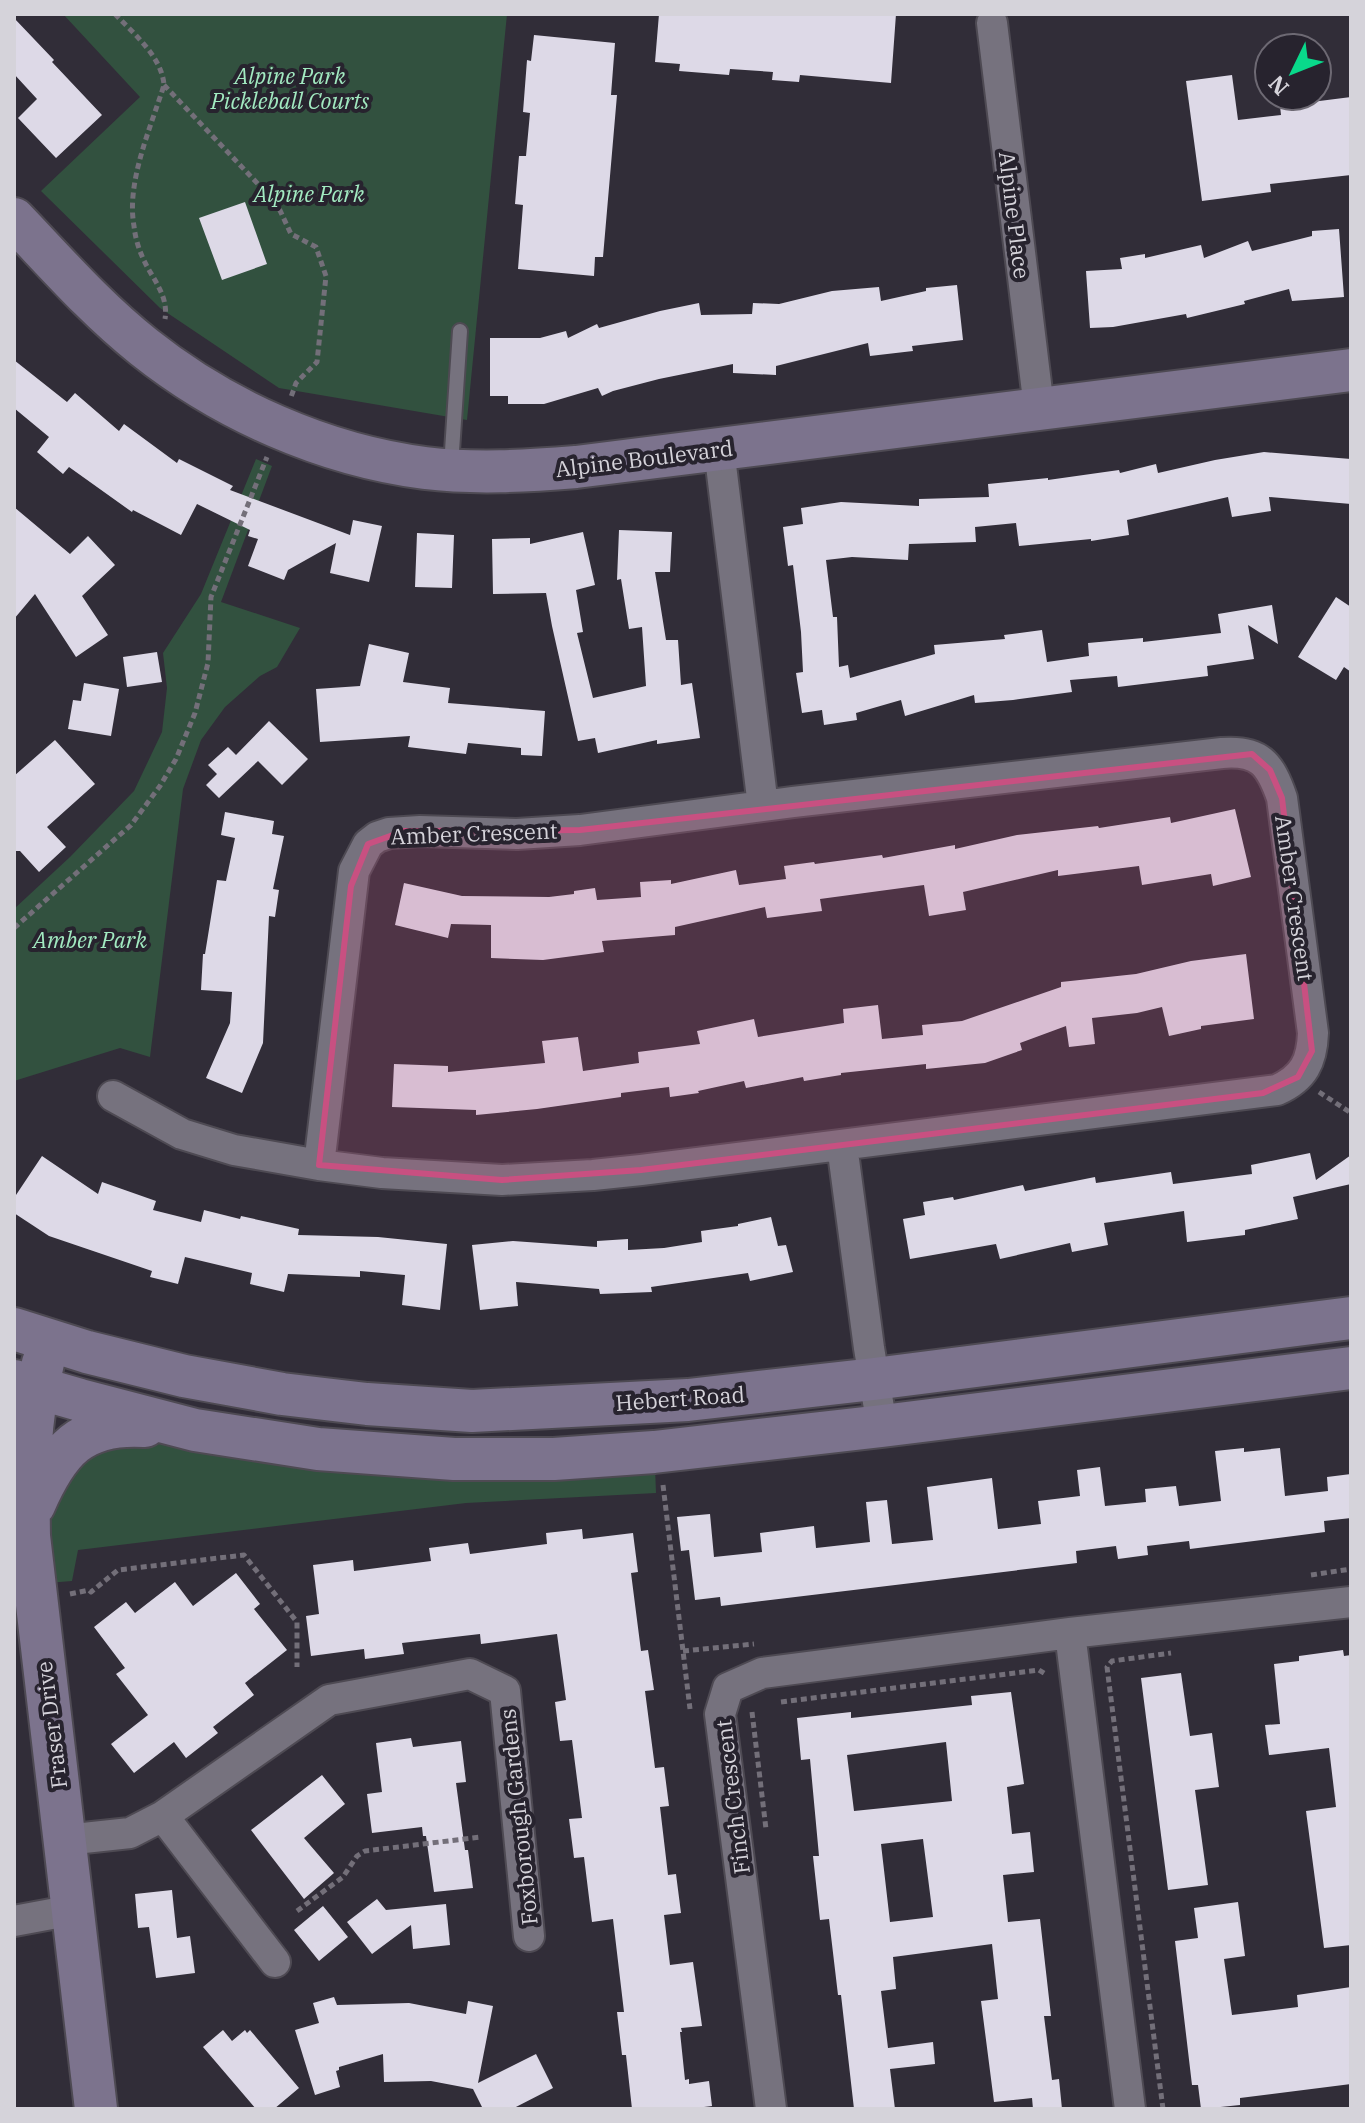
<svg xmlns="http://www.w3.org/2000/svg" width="1365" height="2123" font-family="'IBM Plex Serif',serif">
  <rect width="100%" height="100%" fill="#312d38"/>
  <path fill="#32513f" d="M63,14H507L467,420L279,388L160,308L41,191L140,97Z
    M256,459L272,466L221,602L300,628L277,667L260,676L225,707L201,740L183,789L150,1057L120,1048L14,1081V909L70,857L134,791L162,732L167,688L163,653L201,594Z
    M151,1436L655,1467L656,1493L466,1503L78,1550L72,1581L47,1583L48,1510L62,1482L89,1455Z"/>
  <path fill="#ddd9e7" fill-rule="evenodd" d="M659,14H896L891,83L800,75L799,82L772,80L773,72L730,69L729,75L679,71L680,64L655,62Z
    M14,18L54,60L52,62L102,115L56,158L18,118L37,99L14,74Z
    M534,35L615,43L611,95H617L603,257H595L594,276L518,269L523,205L515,204L519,156H526L530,113L523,112L527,60L531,61Z
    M1232,75L1238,120L1281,115L1280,106L1351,97V175L1270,184L1271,192L1202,201L1186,81Z
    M245,202L267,264L222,280L199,218Z
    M1339,229L1344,297L1292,301L1289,289L1244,301L1245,304L1187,318L1186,314L1113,327L1090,328L1086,271L1122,269L1120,258L1145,254V258L1201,245L1204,258L1248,241L1252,251L1312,236V231Z
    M957,285L963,340L912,346L913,351L870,356L868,343L776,366V375L733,373V364L659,379L613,391L602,396L598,388L544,404H508V396H490V338H540L566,331L568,338L597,324L599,328L660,311L699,303L701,315L752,314L753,303L779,304L832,291L879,287L881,301L926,291V288Z
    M14,360L67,402L75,393L119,431L124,424L177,463L179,459L233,486L230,490L350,535L353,520L382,526L369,582L330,573L336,543L288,570L284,580L248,566L258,539L248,536L250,530L197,504L181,535L133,510L132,512L69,467L63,474L37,452L49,437L14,408Z
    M1264,452L1351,459V504L1269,497L1271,511L1232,517L1228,497L1127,520L1129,535L1091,541V539L1019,546L1016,523L975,527L976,542L909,544L908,560L852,557L826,560L833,617H837L839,667L848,665L850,678L935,654L934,645L1005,639L1004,635L1042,630L1047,662L1089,656L1088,643L1143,638V642L1221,633L1218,614L1272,605L1278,644L1248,625L1254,659L1207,666L1208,676L1118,687L1117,676L1070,680L1072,692L1013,700L975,703L974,695L905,716L901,700L856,713L857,720L824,725L822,710L802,713L796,673L803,672L801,632L793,565L788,566L783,527L803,524L801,508L841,502L919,506V499L989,497L988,484L1048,478V480L1119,470L1120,473L1156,464L1158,473L1215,460Z
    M14,507L70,554L88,536L115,565L82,596L108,635L76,657L35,594L14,619Z
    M619,530L672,532L670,572H655L666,640H678L681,685L692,683L700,738L657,744V740L598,753L595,738L578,741L552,626L546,593L493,594L492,539L530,538V544L583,532L595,585L576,590L583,632L577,633L593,698L646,686L642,627L629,629L621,579L617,580Z
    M417,533L454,535L452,588L415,587Z
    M1336,597L1351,607V672L1344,667L1336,680L1298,657Z
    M369,644L409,653L403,682L450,688L448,703L545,711L542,756L521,755V748L468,743L466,754L408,747L410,736L320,742L316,689L360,686Z
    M157,652L162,682L127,687L123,657Z
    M84,683L119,689L111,736L68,729L73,700L81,701Z
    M269,721L308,759L282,785L258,761L219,798L206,785L217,774L208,765L228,747L236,755Z
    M55,740L95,784L47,827L66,847L39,872L20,851H14V776Z
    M1235,809L1251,877L1213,886L1211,874L1142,885L1139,866L1058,876V870L963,892L966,910L929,916L924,885L820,899L822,911L767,918L765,907L675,927V935L602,941L604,952L543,960L491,958V925L451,924L448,938L395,925L404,883L462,896L549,897L574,894V891L595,888L597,900L641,897L640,882L671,880V884L736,870L739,885L786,879L784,866L814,862L815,864L882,855L883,858L955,845V849L1017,835L1098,826L1099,828L1170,817L1171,823Z
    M225,812L274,821L272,834L284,836L273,889L279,890L275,917L269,916L263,1043L242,1093L206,1078L230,1023L232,992L201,990L203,954H205L217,880L226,881L235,838L221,835Z
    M1246,954L1254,1019L1201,1026V1029L1169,1036L1162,1007L1137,1013L1092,1018L1095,1044L1069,1047L1066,1026L1020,1043L1022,1050L985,1063L926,1069V1064L841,1073V1075L804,1081L803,1077L746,1088L744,1081L698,1091L699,1093L670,1097L669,1087L621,1093V1097L537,1109L476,1115V1110L392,1107L394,1064L448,1066V1072L545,1063L542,1041L578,1037L583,1071L639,1063L638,1052L700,1044L697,1031L754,1019L758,1037L844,1023L843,1009L878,1005L882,1039L923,1035L922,1025L962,1021L1061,987V982L1136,974L1191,961Z
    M1310,1153L1316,1180L1351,1155V1184L1293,1197L1298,1219L1245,1230V1235L1187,1242L1184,1211L1104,1223L1108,1245L1072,1252L1070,1243L1000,1259L996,1244L910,1259L903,1219L925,1215L923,1202L953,1197L954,1200L1023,1185L1025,1191L1095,1177L1096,1183L1171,1172L1173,1184L1252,1174L1251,1165Z
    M42,1156L98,1194L102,1182L156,1201L153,1210L201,1222L204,1210L240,1219L241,1216L299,1229L298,1235L378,1237L447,1244L440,1310L402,1305L405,1275L360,1271V1277L288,1274L284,1292L250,1284L252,1273L185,1257L178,1284L150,1277L152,1271L49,1236L14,1213V1198Z
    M771,1217L778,1246L786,1245L793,1272L750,1281L748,1273L651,1287L652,1292L600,1294L599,1289L516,1282L518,1306L480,1310L472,1245L513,1241L597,1247V1241L628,1239V1250L664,1248L702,1242L701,1231L738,1226V1224Z
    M1244,1448V1452L1280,1448L1285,1496L1328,1491L1327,1477L1351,1474V1518L1324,1521L1325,1532L1190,1549L1189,1541L1147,1546L1148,1555L1118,1559L1116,1546L1076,1551L1077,1563L721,1606L720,1597L695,1600L689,1550L681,1551L677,1517L710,1514L714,1557L762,1552L760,1533L814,1526L816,1548L870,1542L866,1502L887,1500L892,1544L933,1540L927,1487L992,1478L998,1529L1041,1524L1038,1501L1080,1496L1077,1470L1100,1467L1105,1506L1146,1502L1145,1489L1176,1486L1179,1506L1221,1501L1215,1451Z
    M582,1529L583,1539L633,1533L638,1572L631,1573L641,1651L648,1650L654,1690L645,1691L655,1768L664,1767L669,1806L660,1807L668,1875L676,1874L681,1913L664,1915L670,1965L693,1962L702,2026L681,2028L682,2032H680L685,2080L689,2079V2084L709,2081L712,2106L688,2109H632L626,2055H622L617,2012H624L613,1919L592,1922L584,1857L574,1858L569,1819L582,1818L572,1740L560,1741L555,1702L566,1700L557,1634L481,1644L480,1634L402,1643L404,1654L365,1659L364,1649L311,1656L306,1616L319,1614L313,1565L353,1560L354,1571L431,1561L429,1548L468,1543L470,1554L547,1544L546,1533Z
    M236,1573L260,1604L254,1609L287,1650L245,1683L254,1695L213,1727L218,1733L186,1758L174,1742L134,1773L111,1744L148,1715L116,1674L125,1668L94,1627L126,1602L135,1613L175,1582L193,1606Z
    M1343,1650L1344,1656L1351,1655V1945L1324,1948L1306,1811L1336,1807L1329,1748L1269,1755L1265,1725L1280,1724L1274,1664L1299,1661V1656Z
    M1181,1673L1190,1736L1212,1733L1219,1787L1195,1790L1208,1885L1168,1890L1141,1678Z
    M1011,1692L1024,1784L1007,1787L1012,1834L1030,1832L1034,1872L1003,1875L1008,1922L1040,1919L1051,2016H1044L1052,2080L1059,2079L1062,2109H1033L1032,2098L994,2102L981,2001L998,1999L992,1944L893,1957L896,1989L881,1991L888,2048L933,2042L935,2064L890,2069L895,2109H854L841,1995H838L829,1919L820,1920L813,1856H819L810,1759L801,1760L797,1718L851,1712V1718L972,1705L971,1696ZM946,1742L952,1801L854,1811L847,1755ZM923,1839L933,1917L890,1922L881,1844Z
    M411,1738L413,1747L461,1741L466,1782L456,1783L465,1850H468L473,1888L434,1892L426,1836H423L422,1827L372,1833L367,1794L382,1792L376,1743Z
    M322,1775L345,1804L304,1838L334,1873L304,1899L251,1830Z
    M172,1890L177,1938L190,1936L195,1973L156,1978L149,1927L138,1928L135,1894Z
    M377,1899L386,1910L446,1904L450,1945L413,1949L411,1925L372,1954L347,1922Z
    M1238,1902L1245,1956L1224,1959L1232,2015L1298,2007L1297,1995L1351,1987V2084L1240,2098V2105L1201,2109L1198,2085H1192L1175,1941L1198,1938L1194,1908Z
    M323,1906L348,1937L319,1961L294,1930Z
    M334,1997L337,2005L409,2003L466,2014L468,2001L493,2006L478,2083L536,2054L553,2088L512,2109H483L473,2089L431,2081L384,2082L383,2054L339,2067V2070L336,2071L340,2087L315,2095L295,2030L319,2023L313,2003Z
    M223,2030L232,2041L245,2030L247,2033L250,2030L299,2088L274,2109H256L203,2047Z"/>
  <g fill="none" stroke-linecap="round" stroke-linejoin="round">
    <defs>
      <path id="lane" d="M451,466L460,331"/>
      <path id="street" d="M992,23L1039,408
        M719,449L763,806
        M113,1096L182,1134L234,1150L319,1165L382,1173L502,1180L593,1175L641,1170L1277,1090C1304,1078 1312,1061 1313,1033L1282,798C1270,763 1259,750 1222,753L793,802L580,830L517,834L420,831L389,833L377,837L368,844L354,871L319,1165
        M842,1145L869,1348L882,1426
        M1070,1633L1130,2109
        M163,1816L275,1962
        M65,1840L130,1833L163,1816L329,1700L470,1674L505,1691L529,1936
        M14,1921L73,1910
        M771,2109L720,1714L728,1688L762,1673L1070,1633L1351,1602"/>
      <path id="secondary" d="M14,219C56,263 96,309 144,347C223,410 324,455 425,468C475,474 526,471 576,467L1351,370
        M14,1329L87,1352L184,1376L282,1394L367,1404L472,1411L688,1400L874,1379L1351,1318
        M43,1363C29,1419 28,1479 29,1536L96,2109
        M14,1381L80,1400L195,1430L318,1449L454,1459H554L654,1452L882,1426L1351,1368
        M34,1505C58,1450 81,1422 145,1426"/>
    </defs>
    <use href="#lane" stroke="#4e4a53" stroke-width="18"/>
    <use href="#street" stroke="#4e4a53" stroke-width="34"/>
    <use href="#secondary" stroke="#4e4a53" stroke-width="46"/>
    <path stroke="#736f79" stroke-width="5" stroke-dasharray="6 4" stroke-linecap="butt" d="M115,14C134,34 162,57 164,85C151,127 126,182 134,226C135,236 138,247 142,256C151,278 169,294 165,319
      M164,85L277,204L291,234L316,247L326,276L317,362L296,383L291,397
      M14,928L131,825L160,786L176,759L195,713L208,663L211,597L267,457
      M1319,1092L1351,1113
      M663,1485L690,1709
      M1311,1575L1351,1569
      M70,1594L89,1590L91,1592L118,1570L244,1555L297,1622V1667
      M683,1651L754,1644
      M781,1702L1039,1670L1047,1675
      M752,1712L766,1829
      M297,1911L343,1877L357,1856L365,1851L481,1837
      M1163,2109L1107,1667L1112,1661L1171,1653
      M1350,2109H1351"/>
    <use href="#lane" stroke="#76727e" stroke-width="14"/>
    <use href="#street" stroke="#76727e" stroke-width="30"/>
    <use href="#secondary" stroke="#7c738d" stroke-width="42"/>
  </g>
  <path fill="#c85081" fill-opacity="0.2" stroke="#c85081" stroke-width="6" stroke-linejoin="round" d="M1252,754L1270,770L1282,798L1312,1051L1298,1077L1263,1093L641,1170L502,1180L319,1165L351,886L368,844L404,831L580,830Z"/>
  <g text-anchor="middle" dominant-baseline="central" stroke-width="8" stroke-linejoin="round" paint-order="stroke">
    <g font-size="22" font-style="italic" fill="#a2eac1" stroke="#27232e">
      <text x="290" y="75">Alpine Park<tspan x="290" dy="25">Pickleball Courts</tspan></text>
      <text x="309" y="193">Alpine Park</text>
      <text x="90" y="939">Amber Park</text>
    </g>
    <g font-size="22" fill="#d5d3da" stroke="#27232e">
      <text transform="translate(1015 215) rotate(83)">Alpine Place</text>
      <text transform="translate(644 458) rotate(-7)">Alpine Boulevard</text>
      <text transform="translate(474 833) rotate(-2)">Amber Crescent</text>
      <text transform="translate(1295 898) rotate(82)">Amber Crescent</text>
      <text transform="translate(680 1398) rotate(-4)">Hebert Road</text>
      <text transform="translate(51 1725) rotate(-97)">Fraser Drive</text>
      <text transform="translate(732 1797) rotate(-97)">Finch Crescent</text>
      <text transform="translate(518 1817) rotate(-96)">Foxborough Gardens</text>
    </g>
  </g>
  <rect width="1365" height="2123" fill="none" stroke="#d5d3da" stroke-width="32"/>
  <g transform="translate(1293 72) rotate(227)"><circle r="38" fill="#27232e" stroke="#6d6973" stroke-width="2"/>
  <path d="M0-6L14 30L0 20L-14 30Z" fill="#09d98b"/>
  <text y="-12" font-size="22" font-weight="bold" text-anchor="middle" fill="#d5d3da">N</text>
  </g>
</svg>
